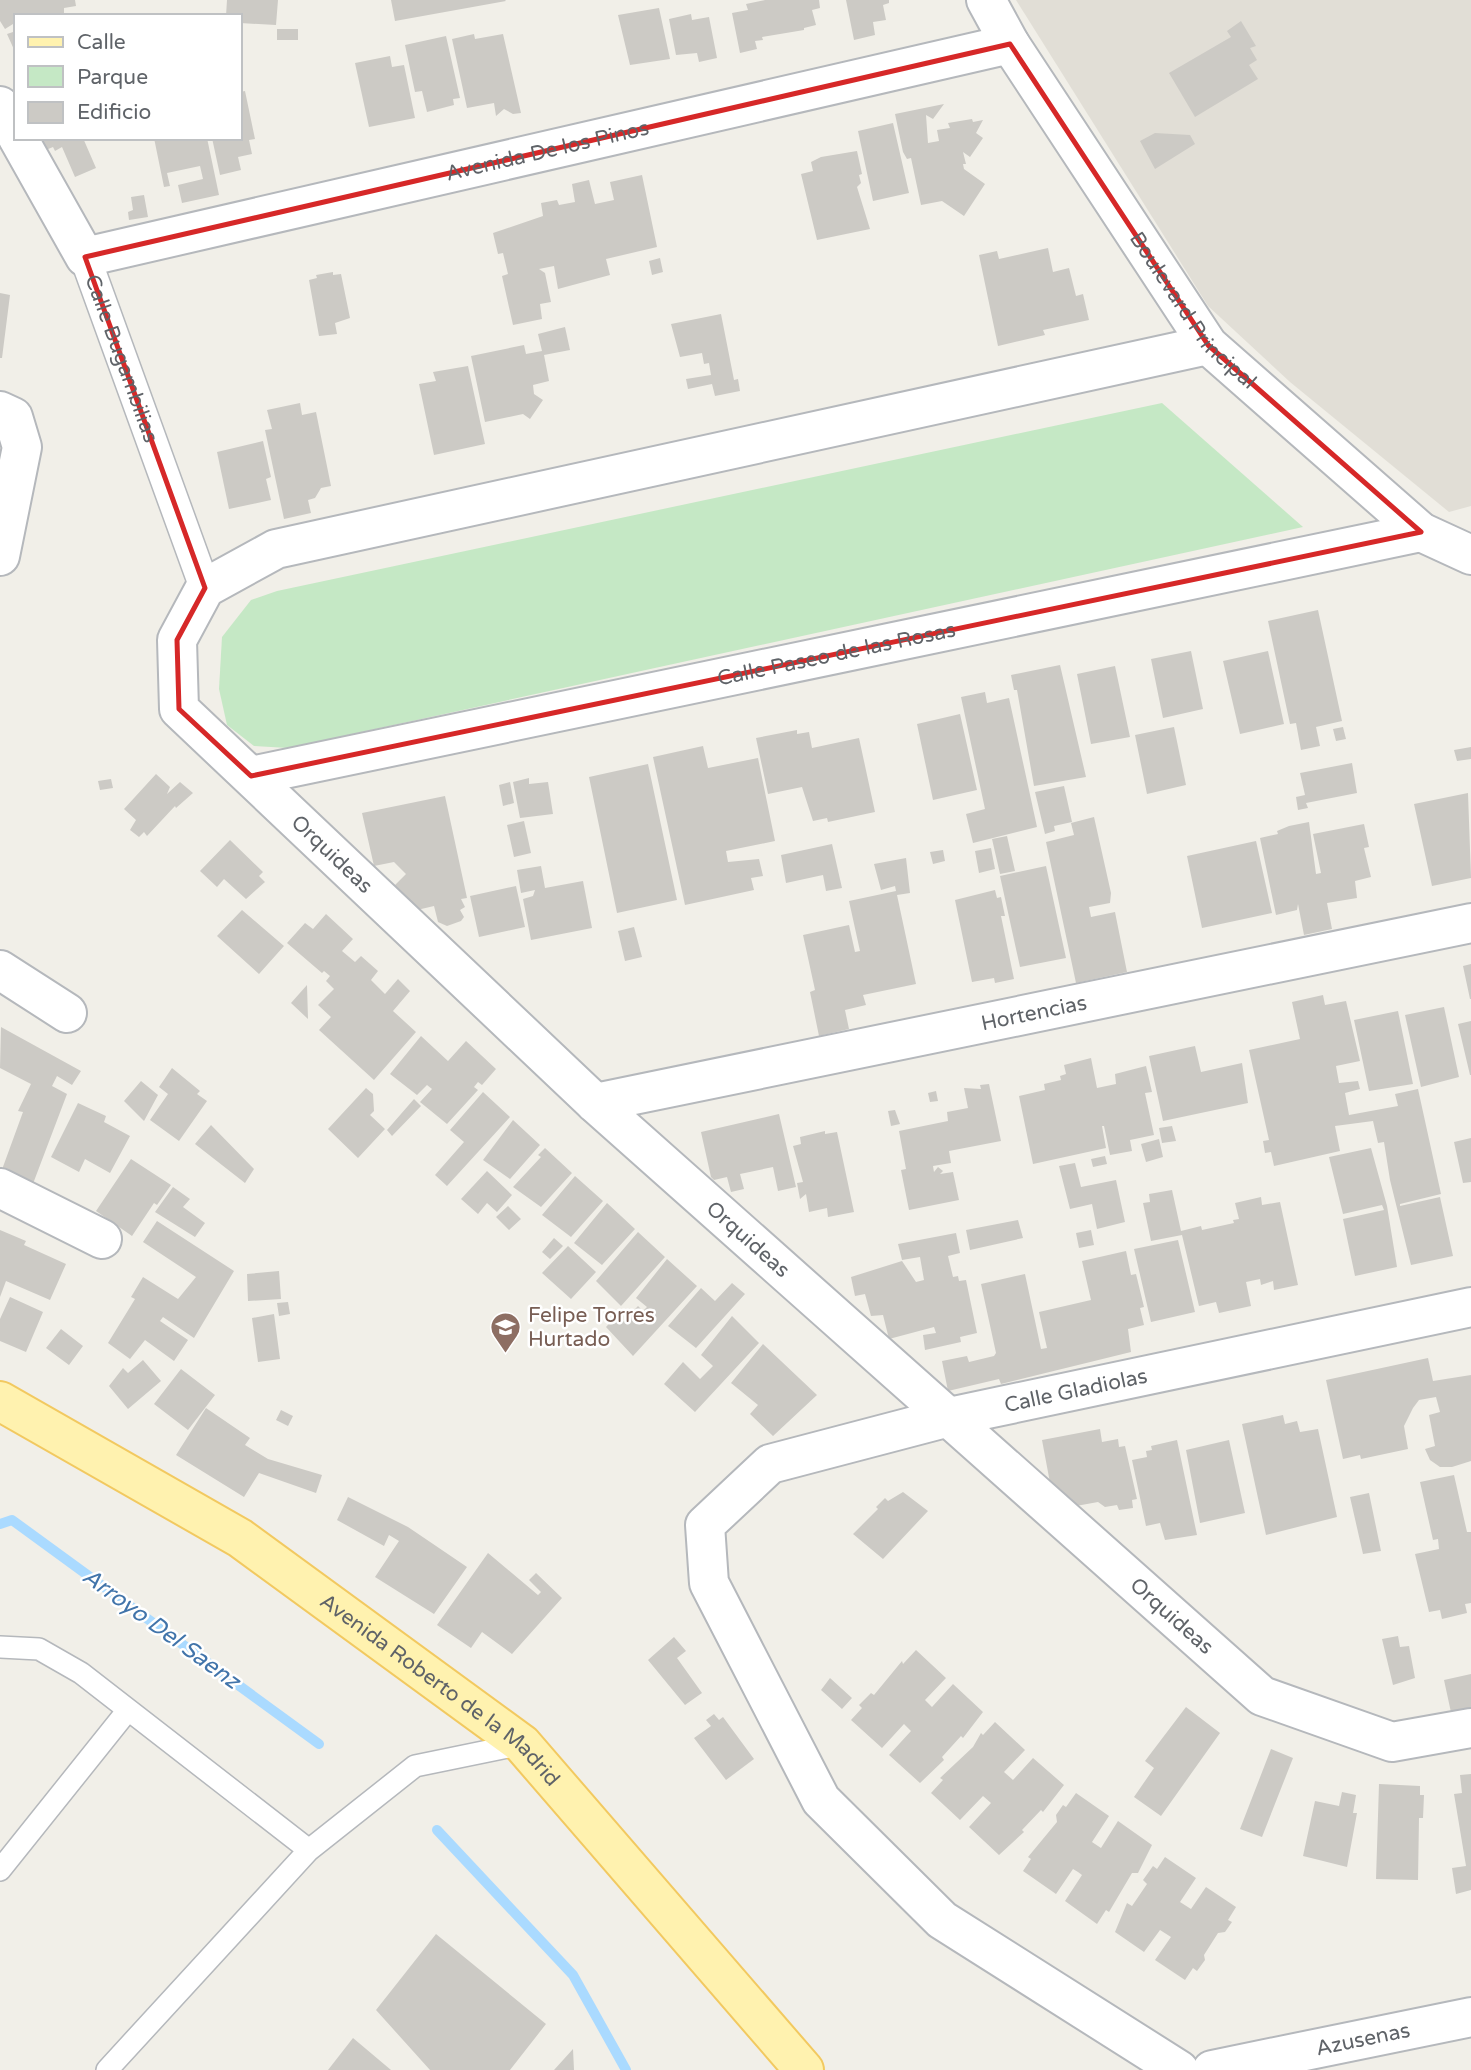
<svg xmlns="http://www.w3.org/2000/svg" width="1471" height="2070" font-family="'Varela Round',sans-serif">
  <rect width="100%" height="100%" fill="#f1efe8"/>
  <path fill="#e1ded6" d="M1016,0H1471V506L1449,512L1290,382L1208,306Z"/>
  <path fill="#c5e8c5" d="M1162,403L1303,527L288,748L254,746L227,725L219,689L222,637L251,600L277,591Z"/>
  <g fill="none" stroke-linecap="round" stroke-linejoin="round">
    <path stroke="#aadaff" stroke-width="10" d="M0,1524L12,1520L319,1744
      M437,1830L573,1975L626,2070"/>
  </g>
  <path fill="#cccac5" d="M0,0H75L76,6L64,8V16H16V54L7,34L16,31L13,24L5,29L0,21Z
    M227,0H278L276,25L240,23V16H226Z
    M391,0H505L506,1L395,21Z
    M765,0H819L820,8L812,10L816,25L804,28V30L762,37L763,40L755,41L757,49L740,53L732,13L748,10L746,4Z
    M846,0H889V3L883,5L886,20L873,22L875,35L854,40Z
    M659,8L670,59L630,65L618,15Z
    M691,14L692,20L709,17L717,58L699,62L697,53L676,55L669,19Z
    M1241,21L1256,46L1250,48L1257,60L1249,65L1258,79L1195,117L1169,73L1231,37L1227,31Z
    M277,29H298V40H277Z
    M474,34L475,39L503,34L521,113L513,114L504,109L496,116L494,103L467,108L452,39Z
    M446,36L460,98L453,99L454,105L427,112L422,91L415,92L405,45Z
    M390,56L392,67L404,65L415,118L369,127L355,63Z
    M245,91L255,139L249,140L252,154L238,157L241,170L220,175L212,138H240V92Z
    M944,104L933,119L926,115L928,143L939,141L937,130L950,128L948,123L972,119L973,122L983,120L976,133L983,138L970,157L963,152L966,164H963L964,169L985,184L964,216L942,201L921,205L911,158L907,159L903,152L895,114Z
    M893,123L909,193L873,201L858,131Z
    M1155,133L1190,135L1195,144L1155,169L1140,141Z
    M28,138H83L96,168L75,177L62,147L55,151L53,147L34,155Z
    M154,138H207L219,195L182,203L178,185L203,179L200,166L167,173L170,186L164,187Z
    M857,151L862,174L859,175L861,183L857,187L870,229L817,240L801,174L813,171L811,162L821,157Z
    M642,175L657,247L606,259L610,275L558,289L554,266L539,269L545,273L551,302L540,304L542,319L513,325L502,276L508,274L503,253L498,254L493,233L543,216L541,203L557,200L559,205L575,202L572,184L589,180L595,204L614,200L610,182Z
    M144,195L148,217L129,220L128,212L133,210L131,197Z
    M1048,248L1053,272L1069,268L1076,296L1083,294L1089,320L1043,330L1045,335L998,346L979,255L997,251L999,259Z
    M660,258L663,272L652,275L649,261Z
    M333,272V275L341,274L350,318L335,323L337,334L319,336L309,280L317,278L316,275Z
    M0,293L10,295L2,358H0Z
    M721,314L734,380L738,379L740,391L715,396L712,384L688,389L686,379L711,375L709,363L704,364L702,353L680,357L671,324Z
    M565,327L570,350L544,355L549,381L533,385L534,394L543,400L530,419L523,414L485,422L471,356L524,345L526,354L542,351L538,334Z
    M468,366L485,444L434,455L419,384L436,381L433,372Z
    M300,403L302,415L316,412L331,486L321,488L315,498L308,500L311,513L284,519L265,430L272,429L267,410Z
    M263,441L271,477L266,479L271,500L229,509L217,452Z
    M1318,610L1342,721L1316,727L1320,746L1301,750L1296,723L1290,724L1268,621Z
    M1191,651L1203,709L1163,718L1151,659Z
    M1268,651L1284,724L1240,734L1223,661Z
    M1060,665L1086,777L1034,786L1017,690H1014L1011,675Z
    M1115,666L1130,737L1091,744L1077,674Z
    M985,692L987,703L1009,698L1037,827L973,843L966,814L985,809L961,697Z
    M960,714L977,790L933,800L917,724Z
    M1174,727L1186,785L1147,794L1135,735Z
    M1343,727L1346,739L1336,741L1333,729Z
    M797,730V734L809,732L812,748L859,738L875,812L828,822L827,818L813,821L802,787L768,794L756,738Z
    M703,746L708,768L758,758L775,841L726,851L728,862L759,859L763,876L751,878L754,890L685,905L653,757Z
    M1471,747V759L1457,761L1454,750Z
    M1352,763L1357,793L1306,803L1308,808L1298,810L1296,797L1305,795L1300,773Z
    M648,764L677,900L617,913L589,777Z
    M156,774L170,787L167,794L180,782L193,793L176,808L175,806L147,836L144,832L139,837L130,830L136,820L124,809Z
    M529,778V784L548,782L553,814L520,818L513,782Z
    M111,779L113,788L100,790L98,781Z
    M510,782L514,803L503,806L499,785Z
    M1064,786L1072,822L1054,826L1055,831L1045,834L1035,792Z
    M1468,793L1471,878L1432,886L1414,804Z
    M445,796L467,898L461,899L465,907L460,910L464,917L461,921L447,926L438,922L434,906L417,910L392,888L406,874L394,862L374,866L362,813Z
    M1094,817L1111,893L1110,903L1089,907L1091,917L1115,912L1127,972L1076,983L1046,842L1074,835L1071,823Z
    M524,821L531,853L514,857L507,825Z
    M1309,822L1316,874L1321,873L1313,834L1364,824L1369,847L1364,848L1371,877L1355,881L1357,898L1327,903L1332,929L1304,935L1298,904L1297,910L1276,915L1260,838L1278,834L1277,831L1289,826Z
    M1007,836L1015,871L1000,874L992,839Z
    M230,840L263,872L259,876L265,882L246,899L224,879L217,887L200,871Z
    M1256,841L1272,913L1202,928L1187,856Z
    M832,844L842,888L826,891L823,875L786,883L781,855Z
    M991,848L995,869L979,873L975,851Z
    M943,850L945,861L933,864L930,852Z
    M906,858L910,893L897,895L916,984L863,995L866,1005L845,1010L849,1029L819,1036L810,992L815,990L803,935L849,925L855,952L860,951L849,901L896,891L895,886L881,890L874,864Z
    M541,866L545,888L583,881L592,928L531,940L523,899L533,896L535,890L521,893L517,870Z
    M1046,866L1066,958L1020,967L1000,876Z
    M516,886L525,927L479,937L470,896Z
    M995,890L997,898L1001,897L1005,916H1001L1014,979L995,983L994,978L972,982L955,900Z
    M242,910L284,946L259,974L217,936Z
    M326,914L353,939L342,951L355,962L361,956L378,971L371,980L385,994L398,979L410,991L393,1011L416,1032L374,1080L319,1030L331,1017L318,1005L334,989L326,981L330,976L324,971L322,973L287,943L305,923L313,929Z
    M634,927L642,957L625,961L618,931Z
    M1471,964V999H1470L1463,966Z
    M307,985L308,1019L291,1003Z
    M1323,995L1325,1005L1346,1001L1360,1061L1336,1066L1339,1083L1358,1081L1360,1089L1345,1093L1349,1115L1398,1106L1395,1094L1418,1089L1441,1194L1400,1204V1206L1440,1197L1453,1256L1411,1265L1390,1180L1384,1142L1378,1143L1373,1121L1335,1126L1340,1151L1274,1166L1271,1152L1265,1153L1263,1141L1269,1140L1249,1050L1300,1039L1292,1002Z
    M1444,1007L1459,1077L1421,1087L1405,1015Z
    M1398,1011L1413,1084L1369,1091L1354,1020Z
    M1471,1021V1075H1470L1458,1024Z
    M1,1027L81,1071L72,1085L57,1076L52,1086L67,1094L31,1189L0,1175L23,1112L18,1111L31,1084L0,1068Z
    M421,1036L448,1061L466,1041L496,1069L482,1085L478,1082L474,1087L478,1090L447,1124L420,1102L432,1089L427,1085L417,1095L390,1074Z
    M1195,1046L1201,1072L1242,1063L1248,1103L1163,1121L1149,1056Z
    M1091,1058L1097,1088L1116,1084L1115,1074L1146,1066L1152,1092L1145,1093L1154,1135L1130,1140L1132,1151L1110,1155L1104,1126H1102L1106,1148L1033,1164L1019,1096L1045,1090L1044,1084L1061,1080L1060,1076L1066,1074L1064,1065Z
    M172,1068L200,1091L197,1094L207,1101L179,1141L150,1120L168,1094L159,1087Z
    M141,1081L158,1095L144,1121L124,1101Z
    M989,1084L1001,1141L949,1151L951,1163L933,1166L934,1172L938,1167L943,1171L940,1174L953,1172L959,1200L909,1210L901,1170L906,1169L899,1131L948,1121L947,1112L968,1108L964,1088L981,1089L980,1085Z
    M366,1088L373,1094L374,1111L370,1115L385,1129L358,1158L328,1129Z
    M936,1091L938,1101L930,1102L928,1093Z
    M483,1092L510,1117L447,1186L435,1175L464,1142L450,1130Z
    M414,1099L421,1106L392,1136L387,1130Z
    M78,1103L106,1116L104,1122L130,1136L110,1173L85,1159L79,1172L51,1157Z
    M895,1110L900,1124L891,1126L888,1111Z
    M779,1114L796,1187L778,1191L773,1167L740,1174L744,1189L731,1192L727,1177L714,1180L711,1177L701,1132Z
    M513,1120L540,1145L510,1179L483,1160Z
    M211,1125L254,1169L245,1183L195,1144Z
    M1172,1126L1176,1141L1162,1143L1159,1128Z
    M825,1131V1134L837,1132L854,1212L828,1217L827,1208L809,1212L806,1194L800,1199L797,1183L803,1182L793,1146L801,1144L800,1137Z
    M1471,1138V1182L1463,1183L1454,1142Z
    M1159,1139L1163,1157L1146,1162L1141,1144Z
    M545,1148L572,1173L541,1207L513,1187L541,1157L538,1155Z
    M1371,1148L1387,1206L1397,1267L1355,1276L1343,1219L1384,1210L1382,1205L1343,1214L1329,1157Z
    M1105,1156L1107,1164L1093,1167L1091,1159Z
    M131,1159L171,1185L157,1205L154,1203L132,1236L96,1211Z
    M1075,1163L1081,1187L1116,1180L1125,1222L1097,1229L1092,1204L1070,1209L1059,1166Z
    M487,1171L512,1195L497,1212L487,1203L478,1214L461,1199Z
    M575,1176L603,1201L571,1237L542,1215Z
    M173,1187L190,1199L183,1207L205,1223L195,1237L155,1212Z
    M1172,1190L1181,1231L1201,1226L1202,1230L1234,1223L1233,1220L1239,1219L1235,1203L1261,1197L1262,1205L1280,1202L1298,1285L1274,1290L1273,1281L1261,1285L1260,1279L1246,1282L1251,1306L1219,1313L1216,1302L1199,1306L1182,1235L1151,1241L1143,1203L1150,1202L1149,1194Z
    M607,1203L635,1229L602,1265L574,1243Z
    M508,1206L521,1219L509,1230L496,1217Z
    M1018,1220L1023,1238L970,1250L966,1230Z
    M157,1221L234,1271L194,1338L163,1317L160,1321L188,1340L174,1361L145,1340L130,1359L108,1343L135,1299L131,1297L143,1277L178,1299L196,1277L143,1242Z
    M0,1230L26,1241L24,1245L66,1264L50,1300L6,1281L0,1297Z
    M1091,1230L1094,1245L1079,1248L1076,1233Z
    M638,1232L665,1257L621,1306L596,1281Z
    M956,1233L960,1253L948,1256L953,1277L958,1276L959,1281L966,1280L977,1333L960,1337L961,1342L925,1350L923,1335L936,1333L934,1327L889,1339L883,1315L871,1316L865,1294L855,1296L851,1277L902,1261L916,1282L924,1280L920,1257L902,1260L898,1244Z
    M554,1238L563,1246L550,1259L542,1252Z
    M1178,1240L1195,1312L1151,1322L1134,1249Z
    M568,1246L596,1272L571,1299L542,1273Z
    M1126,1251L1131,1275L1136,1274L1144,1307L1140,1308L1144,1325L1128,1329L1131,1352L1001,1384L999,1379L948,1391L942,1361L967,1356L969,1362L994,1356L996,1353L981,1284L1025,1274L1041,1349L1047,1348L1039,1312L1091,1300L1082,1261Z
    M667,1259L697,1286L633,1356L606,1327L616,1316L623,1322L638,1306L643,1311L647,1307L636,1298Z
    M279,1271L281,1299L248,1301L247,1274Z
    M732,1283L745,1294L696,1348L668,1326L701,1288L715,1301Z
    M10,1297L43,1312L26,1352L0,1341V1319Z
    M288,1302L290,1314L279,1316L277,1303Z
    M274,1314L280,1359L258,1362L252,1318Z
    M732,1316L759,1343L695,1412L664,1384L683,1362L700,1379L713,1366L701,1355Z
    M61,1329L83,1346L69,1365L46,1348Z
    M763,1344L817,1395L773,1436L750,1414L758,1405L731,1383Z
    M1428,1358L1433,1381L1471,1375V1461L1452,1467H1440L1430,1460L1425,1449L1435,1446L1429,1415L1440,1412L1436,1397L1419,1400L1413,1408L1404,1426L1408,1449L1361,1459L1360,1455L1343,1459L1326,1380Z
    M143,1360L161,1381L128,1409L109,1386L123,1368L128,1373Z
    M181,1369L215,1395L188,1430L154,1404Z
    M206,1408L250,1438L245,1445L268,1459L322,1475L316,1493L259,1473L244,1497L176,1455Z
    M281,1410L293,1416L288,1426L276,1420Z
    M1283,1415L1285,1424L1297,1421L1300,1432L1318,1429L1337,1517L1266,1535L1242,1424Z
    M1100,1429L1102,1442L1118,1439L1119,1447L1125,1446L1137,1499L1132,1500L1133,1508L1119,1510L1117,1505L1105,1507L1098,1502L1076,1506L1051,1488L1042,1440Z
    M1177,1440L1197,1535L1165,1540L1160,1523L1146,1526L1132,1460L1147,1457L1146,1451L1152,1450L1151,1446Z
    M1229,1440L1245,1513L1200,1523L1186,1450Z
    M1454,1475L1467,1532H1471V1603L1465,1604L1467,1613L1442,1619L1440,1610L1429,1612L1415,1554L1439,1549L1438,1539L1433,1540L1420,1482Z
    M903,1492L928,1511L883,1559L853,1534L878,1509L876,1507L885,1498L888,1501Z
    M1369,1493L1381,1551L1363,1554L1350,1497Z
    M348,1497L408,1527L467,1567L434,1614L375,1577L399,1541L389,1535L384,1546L337,1520Z
    M488,1553L538,1595L541,1592L529,1580L536,1573L562,1598L512,1654L482,1632L471,1648L437,1625Z
    M1398,1636L1400,1647L1409,1646L1415,1678L1393,1685L1382,1639Z
    M674,1637L686,1651L677,1658L702,1693L685,1705L648,1660Z
    M916,1650L946,1678L925,1700L932,1707L953,1684L983,1712L963,1738L961,1736L942,1757L944,1760L920,1783L889,1755L911,1731L904,1724L882,1748L851,1720L862,1708L859,1705L871,1693L874,1695L902,1661L903,1664Z
    M1471,1674V1713L1452,1717L1444,1680Z
    M830,1678L852,1698L842,1709L821,1690Z
    M1186,1707L1220,1733L1161,1816L1134,1797L1154,1768L1145,1761Z
    M714,1714L719,1720L723,1717L754,1759L726,1780L694,1738L711,1726L706,1720Z
    M995,1722L1025,1750L1004,1772L1013,1780L1033,1758L1064,1785L1043,1812L1041,1810L1022,1830L1024,1832L999,1855L969,1827L991,1803L983,1796L960,1820L931,1793L943,1780L940,1778L973,1747L981,1733L983,1735Z
    M1271,1749L1293,1758L1262,1837L1240,1829Z
    M1471,1774V1890L1456,1894L1452,1868L1466,1866L1454,1794L1462,1793L1460,1775Z
    M1379,1784L1420,1786V1795H1424L1423,1818H1419L1418,1880L1376,1879Z
    M1342,1792L1356,1795L1353,1813H1357L1347,1867L1303,1856L1315,1801L1339,1806Z
    M1076,1793L1109,1816L1092,1842L1101,1848L1118,1821L1152,1845L1138,1873H1132L1109,1912L1106,1910L1097,1924L1065,1901L1082,1875L1078,1872L1073,1869L1056,1894L1023,1871L1031,1859L1028,1857L1057,1822L1056,1815L1063,1805L1066,1807Z
    M1165,1857L1196,1878L1180,1902L1191,1909L1206,1887L1236,1907L1228,1920L1232,1922L1225,1932L1218,1933L1204,1955L1205,1960L1197,1971L1193,1968L1185,1980L1155,1960L1171,1937L1160,1930L1144,1952L1115,1932L1127,1903L1132,1906L1147,1884L1143,1880L1153,1866L1157,1869Z
    M436,1934L546,2024L510,2070H430L376,2010Z
    M353,2038L391,2070H328Z
    M573,2049L574,2070H554Z"/>
  <g fill="none" stroke-linecap="round" stroke-linejoin="round">
    <defs>
      <path id="service" d="M0,1647L39,1649L81,1673L309,1850L415,1766L522,1744
        M0,1870L128,1710
        M107,2070L309,1850"/>
      <g id="pedestrian">
        <path id="s1" d="M85,257L205,588"/>
      </g>
      <g id="minor">
        <path d="M0,106L16,134"/>
        <path id="s2" d="M18,138L85,257L1010,44"/>
        <path id="s3" d="M1208,345L276,549L205,588L177,640L179,709L595,1103L1262,1696L1392,1742L1471,1728"/>
        <path d="M0,411L13,417L22,447L0,556"/>
        <path id="s4" d="M251,776L1421,532"/>
        <path d="M0,970L67,1013"/>
        <path id="s5" d="M595,1103L1471,923"/>
        <path d="M0,1188L102,1239"/>
        <path id="s6" d="M1179,2070L942,1920L821,1800L709,1583L705,1525L770,1464L949,1417L1471,1307"/>
        <path id="s7" d="M1212,2070L1471,2017"/>
      </g>
      <g id="tertiary">
        <path id="s8" d="M986,0L1010,44L1208,345L1421,532L1471,555"/>
      </g>
      <g id="primary">
        <path id="s9" d="M0,1401L240,1538L522,1744L804,2070"/>
      </g>
    </defs>
    <use href="#service" stroke="#b5b8bc" stroke-width="24"/>
    <use href="#pedestrian" stroke="#b5b8bc" stroke-width="33"/>
    <use href="#minor" stroke="#b5b8bc" stroke-width="42"/>
    <use href="#tertiary" stroke="#b5b8bc" stroke-width="42"/>
    <use href="#primary" stroke="#f2c960" stroke-width="42"/>
    <use href="#service" stroke="#fff" stroke-width="21"/>
    <use href="#pedestrian" stroke="#fff" stroke-width="30"/>
    <use href="#minor" stroke="#fff" stroke-width="38"/>
    <use href="#tertiary" stroke="#fff" stroke-width="38"/>
    <use href="#primary" stroke="#fff2af" stroke-width="38"/>
  </g>
  <path fill="none" stroke="#d62828" stroke-width="5" stroke-linejoin="round" d="M1010,44L1208,345L1421,532L251,776L179,709L177,640L205,588L85,257Z"/>
  <defs>
    <symbol id="school-pin" viewBox="-11 -11 22 30"><path d="M0 17L-7.5 6A9.5 9.5 0 1 1 7.5 6Z" fill="#8d6e63" stroke="#fff"/><path d="M0-5L7-2L0 1L-7-2ZM-4 1L0 2.5L4 1V4Q0 6-4 4Z" fill="#fff"/></symbol>
  </defs>
  <g fill-rule="evenodd">
    <use href="#school-pin" x="488" y="1310" width="35" height="47"/>
  </g>
  <g text-anchor="middle" dominant-baseline="central" stroke-width="5" stroke-linejoin="round" paint-order="stroke">
    <g font-size="21" fill="#5f6368" stroke="#fff">
      <text stroke="none"><textPath href="#s2" startOffset="611">Avenida De los Pinos</textPath></text>
      <text stroke="none"><textPath href="#s8" startOffset="374">Boulevard Principal</textPath></text>
      <text stroke="none"><textPath href="#s1" startOffset="108">Calle Bugambilias</textPath></text>
      <text stroke="none"><textPath href="#s4" startOffset="598">Calle Paseo de las Rosas</textPath></text>
      <text stroke="none"><textPath href="#s3" startOffset="1374">Orquideas</textPath></text>
      <text stroke="none"><textPath href="#s5" startOffset="448">Hortencias</textPath></text>
      <text stroke="none"><textPath href="#s3" startOffset="1941">Orquideas</textPath></text>
      <text stroke="none"><textPath href="#s6" startOffset="1157">Calle Gladiolas</textPath></text>
      <text stroke="none"><textPath href="#s3" startOffset="2508">Orquideas</textPath></text>
      <text stroke="none"><textPath href="#s9" startOffset="528">Avenida Roberto de la Madrid</textPath></text>
      <text stroke="none"><textPath href="#s7" startOffset="154">Azusenas</textPath></text>
    </g>
    <g font-size="21" fill="#785e54" stroke="#fff" text-anchor="start">
      <text x="528" y="1315">Felipe Torres<tspan x="528" dy="24">Hurtado</tspan></text>
    </g>
    <g font-size="23" font-style="italic" fill="#4174aa" stroke="#fff">
      <text transform="translate(161 1629) rotate(36)">Arroyo Del Saenz</text>
    </g>
  </g>
  <rect x="14" y="14" width="228" height="126" fill="#ffffff" stroke="#bfc1c3" stroke-width="2"/>
  <rect x="28" y="37" width="35" height="10" fill="#fff2af" stroke="#bfc1c3" stroke-width="2"/>
  <text x="77" y="49" font-size="21" fill="#5f6368">Calle</text>
  <rect x="28" y="66" width="35" height="21" fill="#c5e8c5" stroke="#bfc1c3" stroke-width="2"/>
  <text x="77" y="84" font-size="21" fill="#5f6368">Parque</text>
  <rect x="28" y="102" width="35" height="21" fill="#cccac5" stroke="#bfc1c3" stroke-width="2"/>
  <text x="77" y="119" font-size="21" fill="#5f6368">Edificio</text>
</svg>
